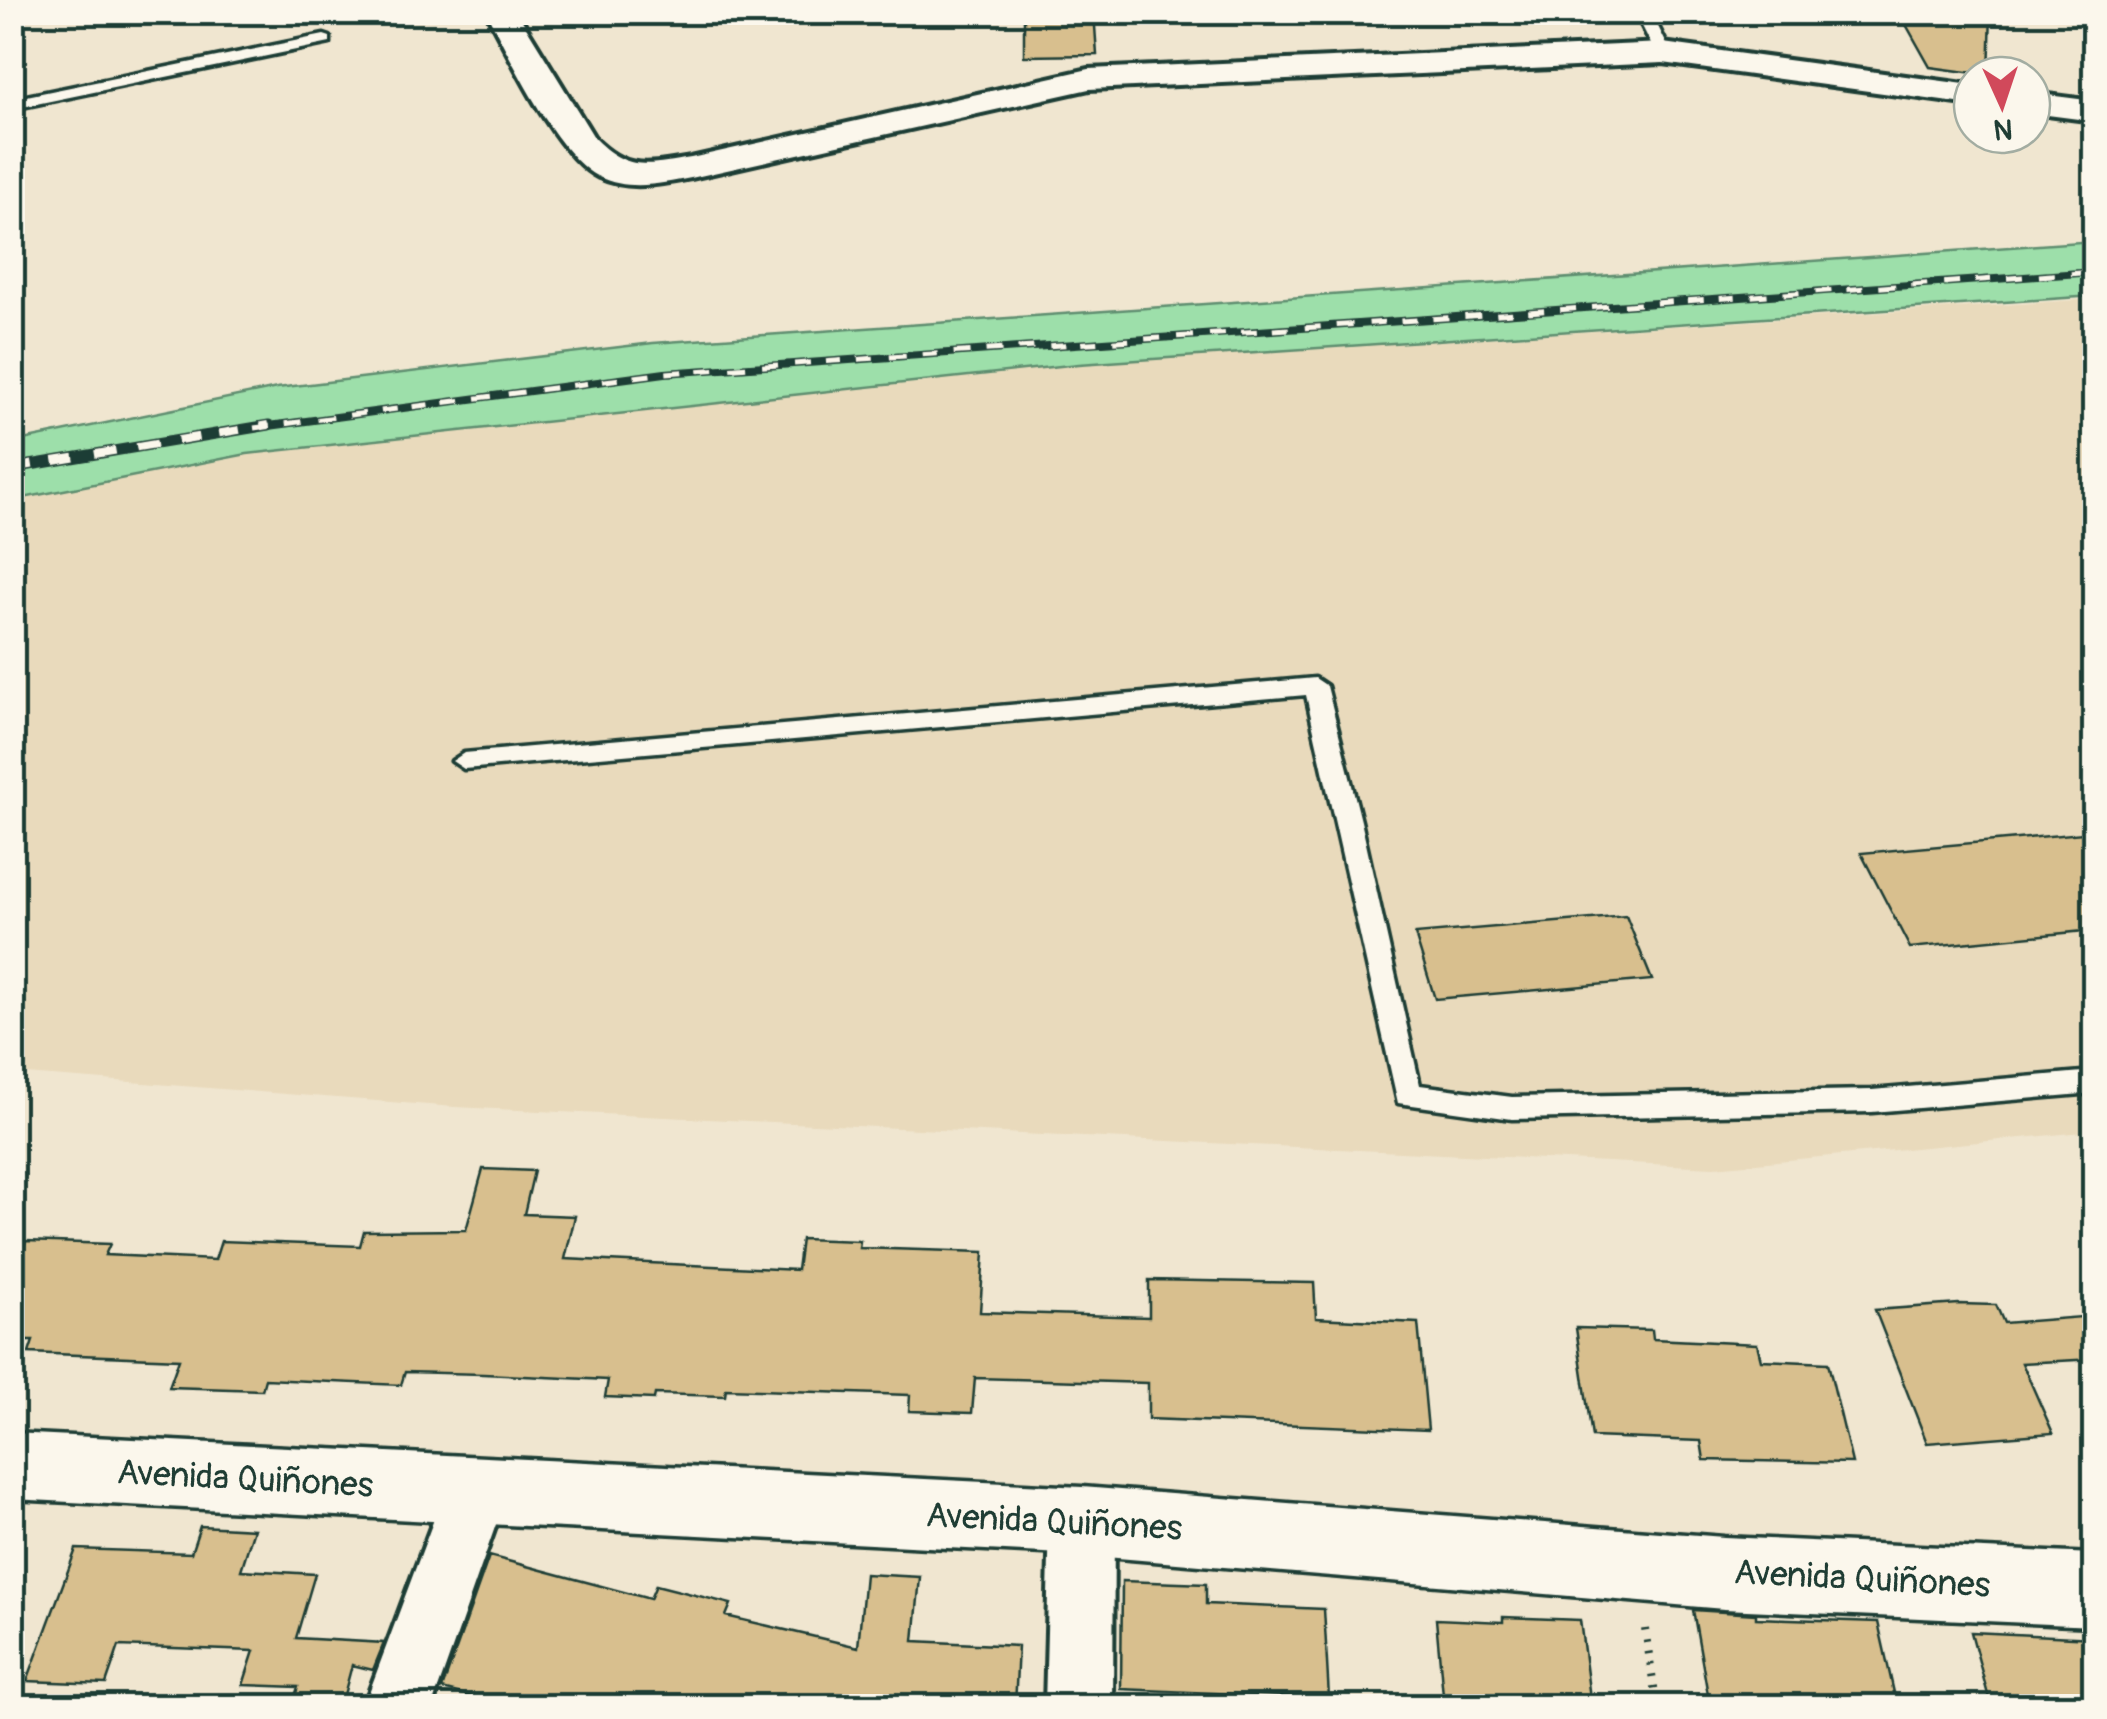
<svg xmlns="http://www.w3.org/2000/svg" width="2107" height="1719" font-family="Pangolin,sans-serif">
  <rect width="100%" height="100%" fill="#f0e6d0"/>
  <filter id="ink" filterUnits="userSpaceOnUse"><feTurbulence type="fractalNoise" baseFrequency=".01" numOctaves="2"/><feDisplacementMap in="SourceGraphic" scale="20" xChannelSelector="R" yChannelSelector="G"/><feConvolveMatrix kernelMatrix="1 2 1 2 8 2 1 2 1" color-interpolation-filters="sRGB"/></filter>
  <g filter="url(#ink)">
    <path fill="#e9dabc" d="M2094,299V1131L1714,1167L455,1107L13,1073L12,500L247,454L1079,364Z"/>
    <path fill="#9ddfaa" stroke="#5e8e6f" stroke-width="2.5" d="M2094,241V296L1079,364L247,454L13,500V442L277,388L653,343Z"/>
    <path fill="#d8bf8e" stroke="#1f3d34" stroke-width="2.5" d="M1024,12H1094L1097,55L1024,56Z
      M1899,12H1991L1989,75L1930,67Z
      M2094,832V930L1910,948L1861,853Z
      M1626,916L1652,980L1435,999L1415,934Z
      M483,1169L534,1171L524,1214L575,1216L565,1259L797,1270L801,1239L860,1241L859,1248L984,1252L980,1312L1149,1317V1280L1314,1283L1316,1318L1418,1323L1428,1430L1148,1419V1383L975,1378L972,1413L909,1411L910,1395L726,1389L725,1396L655,1394L654,1399L605,1397L608,1380L483,1374L405,1372L401,1385L265,1379L262,1390L169,1387L179,1359L29,1353L33,1341H12V1271L26,1241L110,1244L105,1255L215,1260L221,1241L360,1246L364,1231L466,1230Z
      M1959,1304L1996,1305L2004,1323L2094,1316V1359L2022,1363L2053,1433L1927,1443L1875,1310Z
      M1576,1328L1652,1330L1653,1339L1757,1344L1761,1360L1828,1363L1852,1463L1704,1460L1701,1441L1592,1437Z
      M200,1526L254,1529L241,1570L315,1574L296,1638L384,1643L373,1670L352,1665L341,1706H292L298,1687L243,1685L254,1651L119,1646L106,1684L27,1681L76,1549L191,1553Z
      M489,1556L650,1599L656,1585L731,1604L726,1616L858,1647L865,1574L920,1577L914,1641L1018,1646L1015,1706H509L442,1689Z
      M1122,1581L1206,1584V1604L1324,1609L1329,1698L1121,1689Z
      M1693,1610L1756,1614V1618L1878,1622L1897,1706H1710Z
      M1503,1617L1580,1620L1591,1706H1444L1436,1619L1503,1622Z
      M1971,1632L2094,1638V1706H1991Z"/>
    <g fill="none" stroke-linecap="round" stroke-linejoin="round">
      <defs>
        <path id="service" d="M1635,12H1651L1671,53L1669,56H1657Z
          M324,35L330,37V43L12,109V99Z
          M1315,678L1327,686L1361,821L1420,1085L1512,1097L1872,1090L2094,1071V1093L1872,1112L1512,1119L1398,1103L1306,695L464,769L452,761L464,753Z"/>
        <path id="minor" d="M486,12H517L595,139C628,172 648,165 691,158L1089,69L1663,43L1972,85V105L1663,63L1089,89L691,178C661,184 628,191 599,177C557,158 509,54 486,12Z
          M2032,93L2094,101V121L2032,113Z
          M475,1462L498,1471L507,1493L432,1706H364L452,1471Z
          M1082,1490L1105,1499L1114,1521L1113,1706H1045L1050,1521L1059,1499Z"/>
        <path id="tertiary" d="M12,1433L1082,1487L1724,1537L2094,1554V1626L1724,1609L1082,1555L12,1499Z"/>
      </defs>
      <use href="#service" stroke="#1f3d34" stroke-width="7"/>
      <use href="#minor" stroke="#1f3d34" stroke-width="8"/>
      <use href="#tertiary" stroke="#1f3d34" stroke-width="7"/>
      <path stroke="#1f3d34" stroke-width="5" stroke-dasharray="1 5" stroke-linecap="butt" d="M2091,74L2094,25"/>
      <path stroke="#1f3d34" stroke-width="8" stroke-dasharray="2.5 9" stroke-linecap="butt" d="M1645,1629L1657,1706"/>
      <use href="#service" fill="#fbf7ec" fill-rule="evenodd"/>
      <use href="#minor" fill="#fbf7ec" fill-rule="evenodd"/>
      <use href="#tertiary" fill="#fbf7ec" fill-rule="evenodd"/>
      <defs>
        <path id="rail-far1" d="M254,428L665,373L2094,272"/>
        <path id="rail" d="M12,468L269,425"/>
      </defs>
      <use href="#rail-far1" stroke="#1f3d34" stroke-width="8"/>
      <use href="#rail" stroke="#1f3d34" stroke-width="11"/>
      <use href="#rail-far1" stroke="#fbf7ec" stroke-width="5" stroke-dasharray="16" stroke-linecap="butt"/>
      <use href="#rail" stroke="#fbf7ec" stroke-width="8" stroke-dasharray="21" stroke-linecap="butt"/>
    </g>
  </g>
  <g text-anchor="middle" dominant-baseline="central" stroke-width="8" stroke-linejoin="round" paint-order="stroke">
    <g font-size="35" fill="#1f3d34" stroke="#fbf7ec">
      <text transform="translate(245 1479) rotate(3)">Avenida Quiñones</text>
      <text transform="translate(1054 1522) rotate(3)">Avenida Quiñones</text>
      <text transform="translate(1862 1579) rotate(3)">Avenida Quiñones</text>
    </g>
  </g>
  <rect width="2107" height="1719" fill="none" stroke="#fbf7ec" stroke-width="50"/>
  <rect x="25" y="25" width="2057" height="1669" fill="none" stroke="#1f3d34" stroke-width="4" filter="url(#ink)"/>
  <g transform="translate(2002 105) rotate(177)"><circle r="48" fill="#fbf7ec" stroke="#a3ada2" stroke-width="2.5"/>
  <path d="M0-8L18 38L0 25L-18 38Z" fill="#d1495b"/>
  <text y="-15" font-size="28" font-weight="bold" text-anchor="middle" fill="#1f3d34">N</text>
  </g>
</svg>
